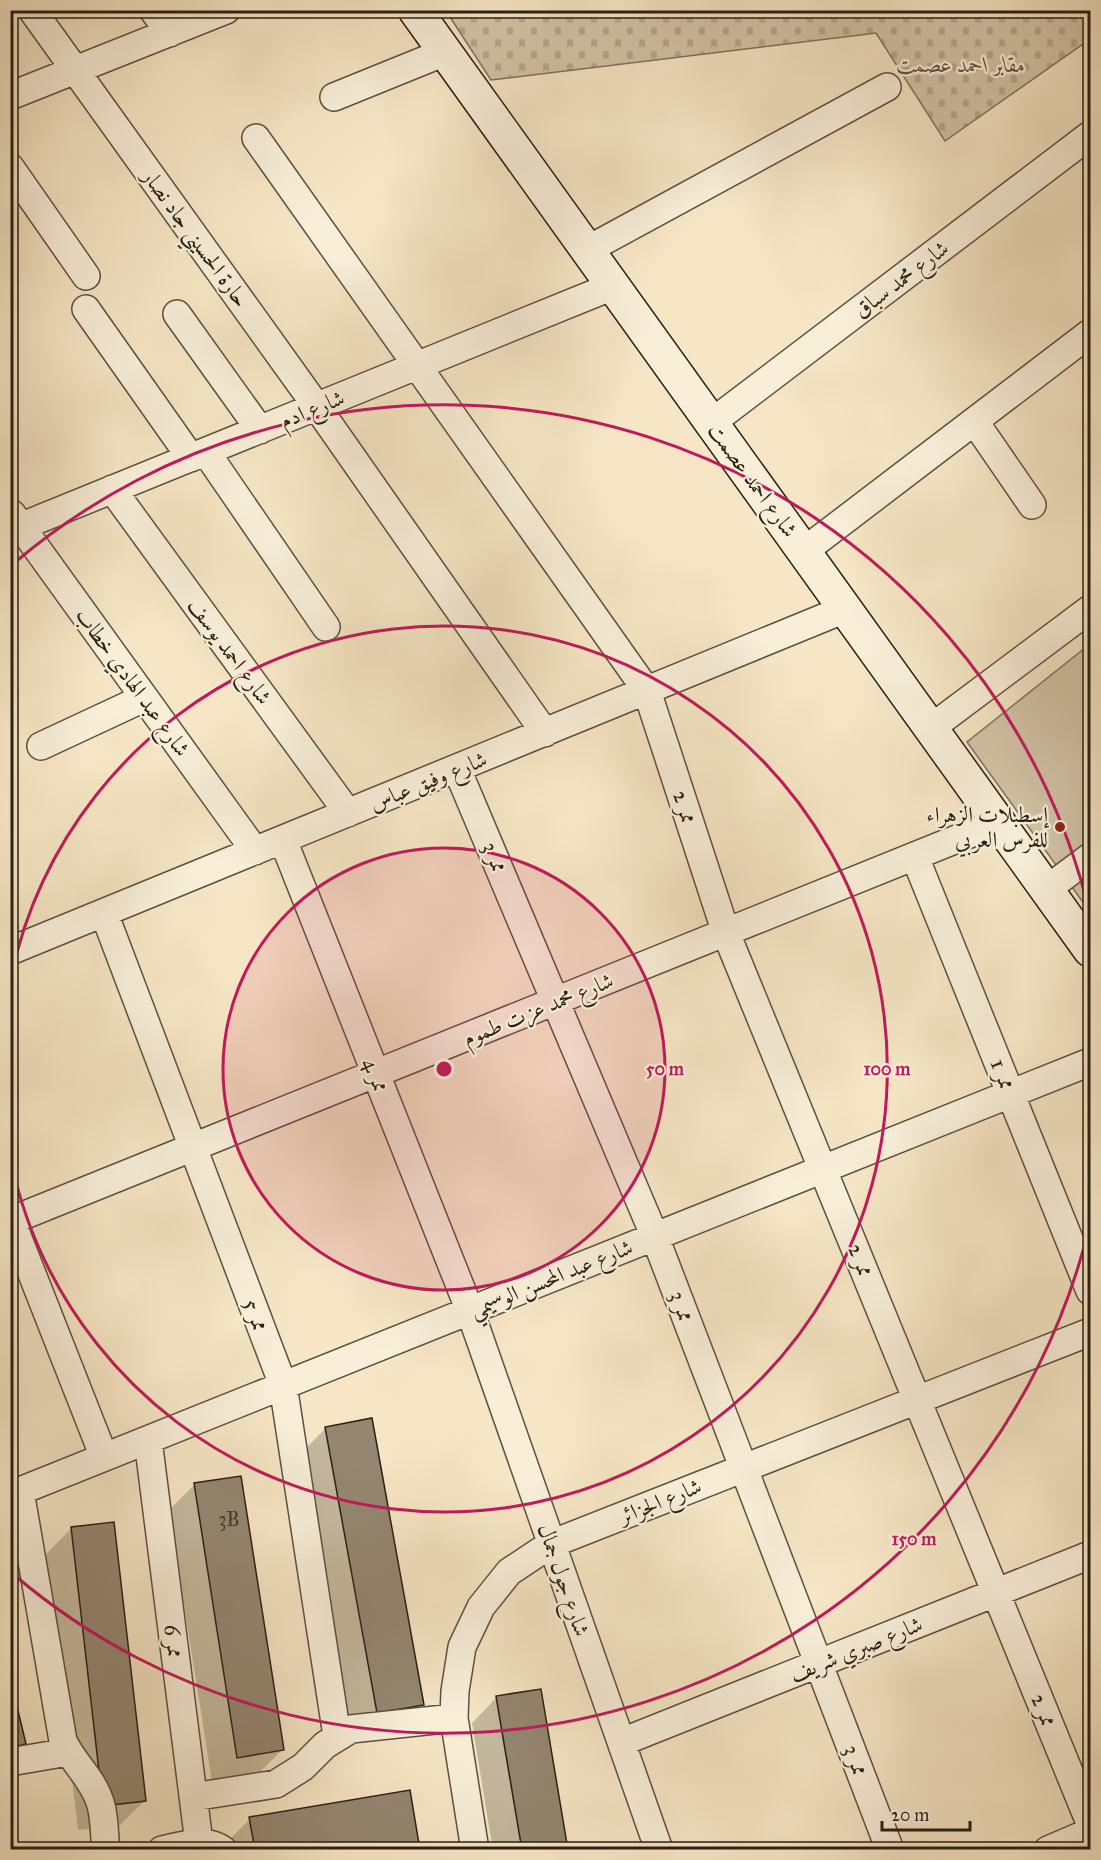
<svg xmlns="http://www.w3.org/2000/svg" width="1101" height="1860" font-family="'IM FELL Great Primer',Amiri,serif">
  <defs>
    <pattern id="cemetery-stones" width="16" height="16" patternUnits="userSpaceOnUse" patternTransform="scale(1.5)"><rect width="16" height="16" fill="#d3c4a7"/><path d="M2 7V4a2 2 0 0 1 4 0v3zM10 15v-3a2 2 0 0 1 4 0v3z" fill="#b5a88f"/></pattern>
  </defs>
  <rect width="100%" height="100%" fill="#f6e6c5"/>
  <filter id="stains"><feTurbulence type="fractalNoise" baseFrequency=".00333" numOctaves="4"/><feColorMatrix values="0 0 0 0 .2 0 0 0 0 .09 0 0 0 0 .02 0 0 0 .5 -.17"/></filter>
  <radialGradient id="worn" r=".72"><stop offset=".6" stop-color="#630" stop-opacity="0"/><stop offset="1" stop-color="#630" stop-opacity=".3"/></radialGradient>
  <path fill="#d3c4a7" stroke="#7e725e" stroke-width="1.5" d="M1090,644V912L967,742Z"/>
  <path fill="url(#cemetery-stones)" stroke="#7e725e" stroke-width="1.5" d="M1090,10V39L945,141L876,33L491,80L446,11Z"/>
  <path fill="#0003" fill-rule="evenodd" d="M326,1428L423,1704L397,1730L352,1737L301,1453ZM396,1708V1711L370,1715L369,1712Z
    M195,1484L282,1750L257,1775L212,1782L169,1510Z
    M72,1528L144,1801L119,1826L78,1830L46,1554Z
    M497,1697L566,1850H493L472,1723Z
    M250,1819L419,1850H226L225,1844Z"/>
  <path fill="#948670" stroke="#291f14" stroke-width="1.5" d="M372,1418L424,1705L377,1713L325,1427Z
    M241,1476L284,1750L237,1758L194,1483Z
    M114,1522L146,1801L103,1806L71,1527Z
    M10,1677L26,1744L10,1748Z
    M541,1689L568,1850H522L496,1696Z
    M410,1790L420,1850H255L249,1817Z"/>
  <g fill="none" stroke-linecap="round" stroke-linejoin="round">
    <defs>
      <path id="street" d="M32,10L317,407L545,733
        M153,10L170,33
        M10,96L226,10
        M334,97L445,52
        M256,138L647,691L726,933L1090,1823
        M10,167L86,276
        M587,250L887,87
        M86,309L191,458
        M177,314L260,430
        M975,422L1032,505
        M711,423L1090,135
        M206,452L326,627
        M112,489L348,813
        M12,514L255,851
        M10,531L613,286
        M804,551L1090,333
        M931,728L1090,609
        M41,746L144,698
        M457,769L655,1237L890,1850
        M283,840L470,1311L659,1850
        M915,857L1090,1291
        M1047,889L1090,857
        M104,913L283,1385L337,1736
        M10,951L845,609
        M10,1218L104,1457
        M10,1221L999,822
        M148,1440L199,1843
        M20,1491L63,1741C73,1763 93,1779 100,1802C105,1816 104,1835 106,1850
        M10,1495L1090,1062
        M622,1742L1090,1555
        M10,1762L68,1752
        M193,1797L276,1784L303,1767L325,1745L351,1729L454,1718
        M162,1850C181,1846 206,1837 223,1850
        M475,1850L454,1718L455,1691L462,1647L481,1607L509,1572L551,1544L1090,1332
        M1048,1850L1090,1832"/>
      <path id="secondary" d="M415,10L1090,950"/>
    </defs>
    <use href="#street" stroke="#5c5140" stroke-width="30"/>
    <use href="#secondary" stroke="#291f14" stroke-width="36"/>
    <use href="#street" stroke="#f9efd9" stroke-width="27"/>
    <use href="#secondary" stroke="#f9efd9" stroke-width="33"/>
  </g>
  <circle cx="444" cy="1069" r="221" fill="#c2185b" fill-opacity=".12"/>
  <g fill="none" stroke="#c2185b" stroke-width="3">
    <circle cx="444" cy="1069" r="221"/>
    <path d="M11 977A443 443 0 1 1 11 1161"/>
    <path d="M1090 1224A664 664 0 0 1 13 1574M13 564A664 664 0 0 1 1090 914"/>
  </g>
  <circle fill="#8f2418" stroke="#f9efd9" stroke-width="2" cx="1060" cy="827" r="6"/>
  <g text-anchor="middle" dominant-baseline="central" stroke-width="4.5" stroke-linejoin="round" paint-order="stroke">
    <g font-size="20" fill="#44392b">
      <text x="229" y="1519">3B</text>
    </g>
    <g font-size="22" font-style="italic" fill="#5c5140" stroke="#f9efd9">
      <text x="961" y="64">مقابر احمد عصمت</text>
    </g>
    <g font-size="22" fill="#291f14" stroke="#f9efd9">
      <text transform="translate(196 238) rotate(54)">حارة الحسيني جاد نصار</text>
      <text transform="translate(901 279) rotate(-37)">شارع محمد سباق</text>
      <text transform="translate(312 409) rotate(-22)">شارع ادم</text>
      <text transform="translate(753 480) rotate(54)">شارع احمد عصمت</text>
      <text transform="translate(230 651) rotate(54)">شارع احمد يوسف</text>
      <text transform="translate(133 682) rotate(54)">شارع عبد الهادي خطاب</text>
      <text transform="translate(428 781) rotate(-22)">شارع وفيق عباس</text>
      <text transform="translate(685 807) rotate(72)">ممر 2</text>
      <text transform="translate(495 857) rotate(67)">ممر 3</text>
      <text transform="translate(538 1009) rotate(-22)">شارع محمد عزت طموم</text>
      <text transform="translate(1003 1074) rotate(68)">ممر 1</text>
      <text transform="translate(376 1075) rotate(68)">ممر 4</text>
      <text transform="translate(861 1260) rotate(68)">ممر 2</text>
      <text transform="translate(551 1278) rotate(-22)">شارع عبد المحسن الوسيمي</text>
      <text transform="translate(682 1306) rotate(69)">ممر 3</text>
      <text transform="translate(256 1315) rotate(69)">ممر 5</text>
      <text transform="translate(660 1501) rotate(-22)">شارع الجزائر</text>
      <text transform="translate(564 1580) rotate(71)">شارع جول جمال</text>
      <text transform="translate(174 1641) rotate(83)">ممر 6</text>
      <text transform="translate(856 1649) rotate(-22)">شارع صبري شريف</text>
      <text transform="translate(1044 1710) rotate(68)">ممر 2</text>
      <text transform="translate(856 1760) rotate(69)">ممر 3</text>
    </g>
    <g font-size="22" fill="#291f14" stroke="#f9efd9" text-anchor="end">
      <text x="1048" y="814">إسطبلات الزهراء<tspan x="1048" dy="25">للفرس العربي</tspan></text>
    </g>
  </g>
  <circle cx="444" cy="1069" r="9" fill="#c2185b" stroke="#f9efd9" stroke-width="3"/>
  <g font-size="18" text-anchor="middle" font-weight="bold" fill="#c2185b" stroke="#f9efd9" stroke-width="4.5" stroke-linejoin="round" paint-order="stroke">
    <text x="665" y="1075">50 m</text>
    <text x="887" y="1075">100 m</text>
    <text x="914" y="1545">150 m</text>
  </g>
  <rect width="1101" height="1860" fill="none" stroke="#f6e6c5" stroke-width="36"/>
  <rect x="12" y="12" width="1077" height="1836" fill="none" stroke="#291f14" stroke-width="3"/>
  <rect x="18" y="18" width="1065" height="1824" fill="none" stroke="#291f14" stroke-width="1.5"/>
  <path d="M882 1821v9h88v-9" fill="none" stroke="#291f14" stroke-width="3"/>
  <text x="891" y="1821" font-size="18" fill="#291f14" stroke="#f9efd9" stroke-width="4.5" paint-order="stroke">20 m</text>
  <rect width="100%" height="100%" filter="url(#stains)"/>
  <rect width="100%" height="100%" fill="url(#worn)"/>
</svg>
